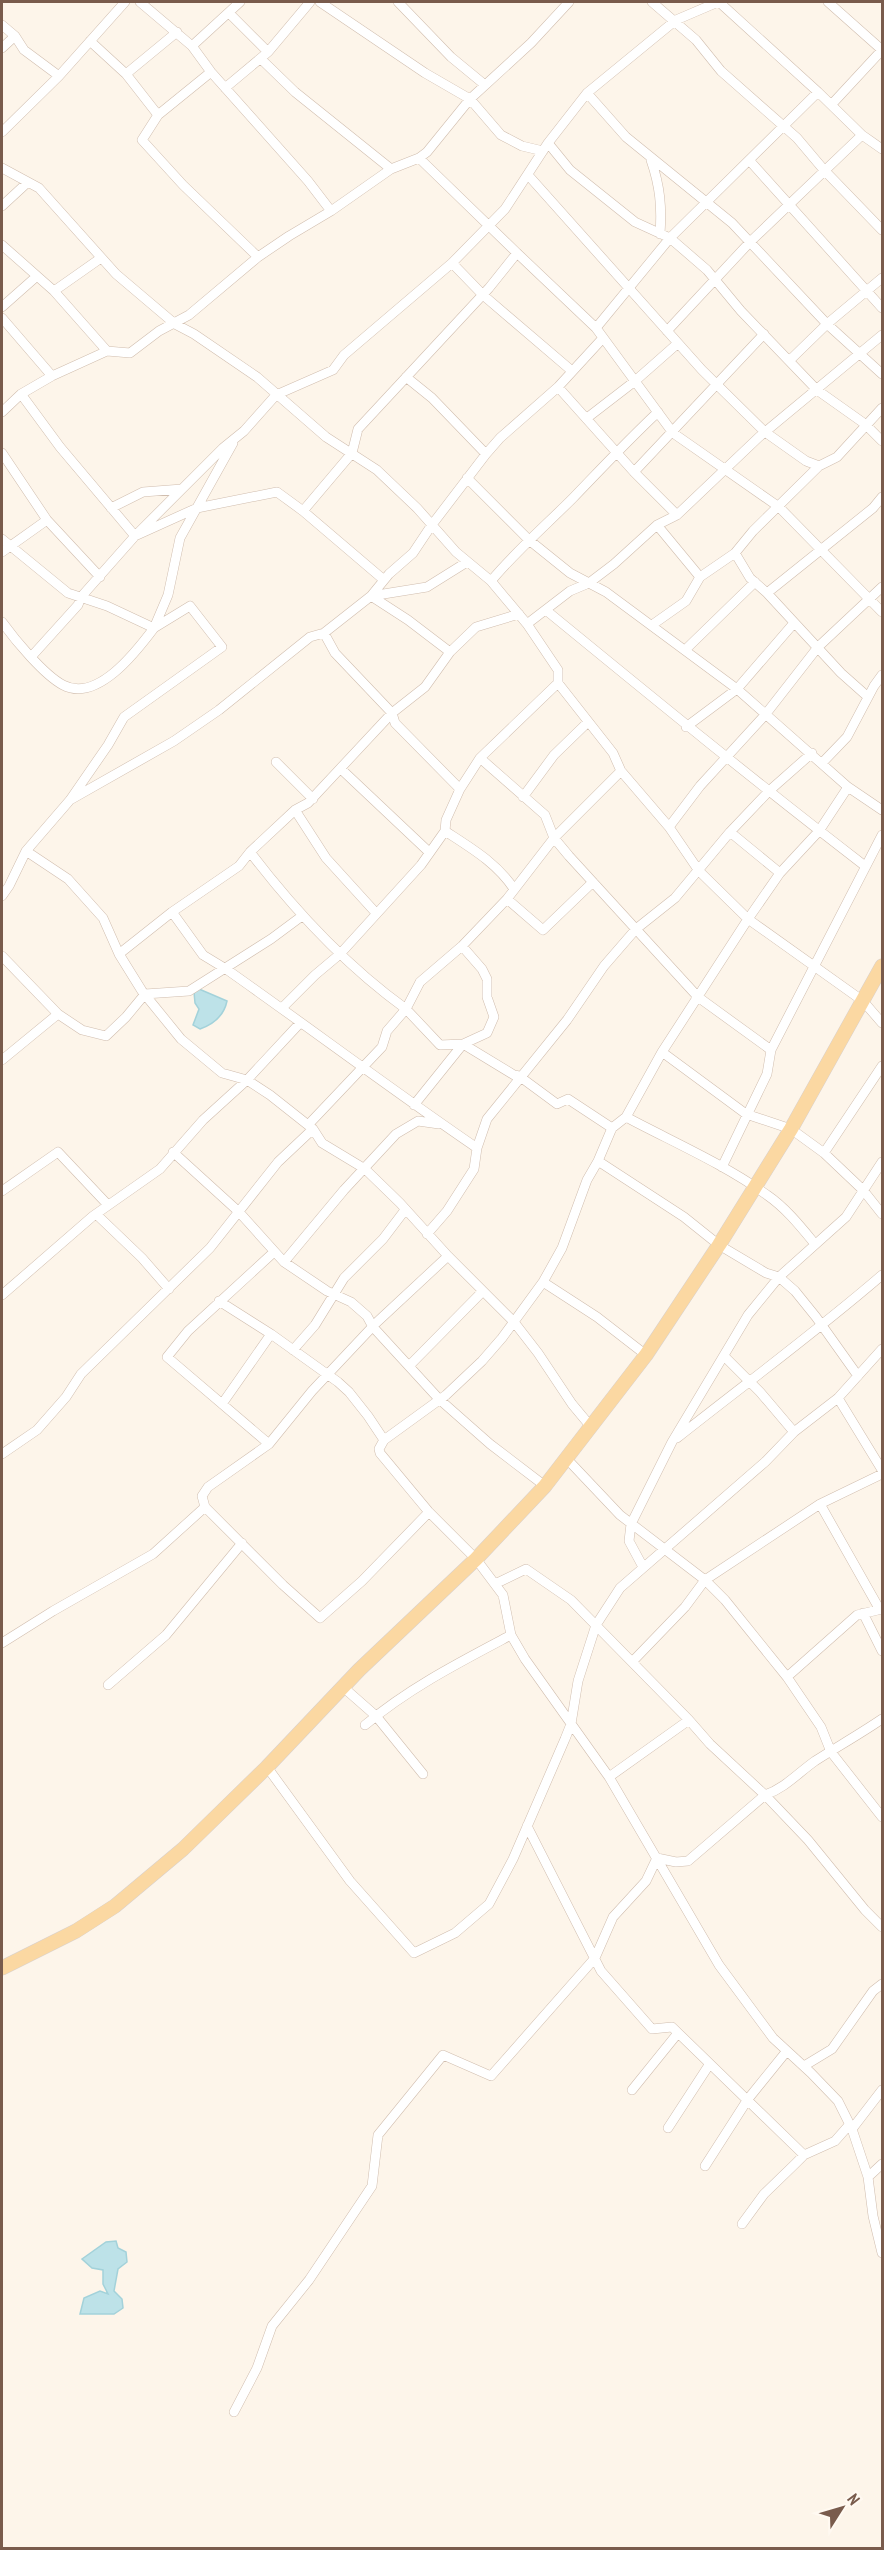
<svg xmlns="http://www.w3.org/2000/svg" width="884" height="2550" font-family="'PT Sans Narrow',sans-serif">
  <rect width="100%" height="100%" fill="#fdf5ea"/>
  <path fill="#bde2e8" stroke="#a3d2da" stroke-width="1.5" d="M199,989L227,1001C224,1016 214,1024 200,1029L193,1025L199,1009L195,1003L194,992Z
    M116,2241L118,2248L126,2252L127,2262L118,2269L114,2291L122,2299L123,2308L114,2314H80L84,2298L100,2291L108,2294L103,2284V2270L92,2268L82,2259L106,2242Z"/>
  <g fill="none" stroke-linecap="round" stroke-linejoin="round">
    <defs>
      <path id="minor" d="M140,2L192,46L211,72L308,181L331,211
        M320,2L425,73L470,99L501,135L522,146L543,151
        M398,2L451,57L485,85
        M652,2L696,40L721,71L797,138L824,170L882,230
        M719,2L818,92L862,135L882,149
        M828,2L882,50
        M229,13L268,52
        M2,25L15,36L24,50L59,76
        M90,41L126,74L158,115
        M192,46L240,2
        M2,48L15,36
        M261,59L295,92L391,169
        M211,72L158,115L142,140L183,185L258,257
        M126,74L177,32
        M225,88L268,52L310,2
        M587,93L626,137L732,223L827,324L882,374
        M832,104L882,50
        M2,132L59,76L125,2
        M548,143L570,170L635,222L670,238L707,270L741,311L817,390L865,424L882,441
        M651,160C660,186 662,207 660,234
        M749,160L882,308
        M2,168L39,188L116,274L175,324L194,334L257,377L326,437L377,470L417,508L456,552L491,581L527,624L558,670V683L613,753L621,771L669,827L699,871L748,919L863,1001L882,1023
        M528,175L702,370L765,432L806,461L819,466
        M2,206L28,182
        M2,245L54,291L107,351
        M517,253L596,328L673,433L779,507L882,612
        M452,263L483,295L572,371
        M54,291L101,258
        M2,307L37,276
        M2,318L52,376
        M596,328L670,238L818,92
        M667,331L750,242L862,135
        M790,360L827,324L882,278
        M406,377L432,398L486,454
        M558,387L634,472L677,515
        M21,394L60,447L135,536L197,508L277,492L303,511L384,580
        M2,412L21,394L52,376L107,351L130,353L159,331L189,315L258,257L289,236L331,211L391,169L419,158L427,152L470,99L531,43L569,2
        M587,418L635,381L677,344
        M2,453L47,520L100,577
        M634,472L764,334
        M467,478L529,540L570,573L606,592L737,689L848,787L882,810
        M111,508L143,492L182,489
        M303,511L352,453L358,429L489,288L517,253L419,158
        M657,525L700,577
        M2,539L68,593L107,606L154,628C136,652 97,703 63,685C44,675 15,640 2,622
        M2,552L47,520
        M735,553L750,578L767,593L841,673L868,697
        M491,581C516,551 545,526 573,498C601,469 628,440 658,412
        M767,593L873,508L882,497
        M371,596L427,587L467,562
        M371,596L408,620L450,652
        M547,611C652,697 757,783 865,866
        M527,624L570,591L589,583L614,564L657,525L677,515L759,437L882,335
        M652,625L686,601L700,577L735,553L753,531L819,466L837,457L882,408
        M324,633L335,653L392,713L395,723L460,789
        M685,650L755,582
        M31,657L78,605L81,597L135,536L223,448L244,431L276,395L333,370L344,355L452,263L505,209L548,143L587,93L676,20L718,2
        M686,727L737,689L794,623
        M480,758L545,815L554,838L569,856L698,997L771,1050
        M276,762L313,799
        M822,763L847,737L874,686L882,675
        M341,769L429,852
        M848,787L819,831L780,873L748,919L662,1052L626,1117L612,1128L598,1161L587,1180L562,1248L543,1282L502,1338L482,1361L446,1395L384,1440L379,1449L380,1453L429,1512L476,1559L503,1595L511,1635L525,1659L609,1777L719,1965L773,2038L811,2073L838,2101L852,2129L868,2177L873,2216L882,2253
        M523,797L554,755L588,722
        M70,800L174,741L219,710L310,637L324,633L371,596L389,574L413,553L431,526L486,454L500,438L558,387L603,338
        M295,810L326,858L376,913
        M669,827L700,786L765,715L818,647L882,587
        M445,831C471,848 497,863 514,889
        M730,832L780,873
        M26,851L68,879L103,918L119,954L142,991L181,1039L222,1073L247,1080L270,1095L313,1129L322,1143L365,1169L400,1203L448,1256L514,1322L538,1353L572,1404L592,1428
        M250,852C295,911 345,965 406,1009L387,1031L382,1047L308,1125
        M2,896L9,886L26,851L70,800L108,745L124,717L222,647L190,606L154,628L168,595L180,538L233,443
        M507,899L543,930L593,882
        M172,912L203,955L226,969C310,1028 392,1090 477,1148
        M119,954L172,912L239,866L250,852L295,810L308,803L392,713L425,687L450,652L476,627L519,614
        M2,956L58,1014
        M282,1008L315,975L340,954L421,865L445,831L446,820L460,789L480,758L558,683
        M662,1052L746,1114L791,1129L824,1153L863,1190L882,1214
        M2,1060L58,1014L82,1030L106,1036L126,1017L145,994L189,991L271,939L302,916
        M414,1105L463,1044L487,1033L494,1017L487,997V979L482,969L462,946
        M626,1117C673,1142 724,1164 767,1195C786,1208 801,1227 815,1244
        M612,1128L568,1099L557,1104L519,1076L514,1075L463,1044L440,1045L406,1009L420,982L462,946L507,899L554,838L621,771
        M173,1152L239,1212L284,1262L327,1291L351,1302L367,1316L373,1327L439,1399L490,1444L545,1486
        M824,1153L882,1066
        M598,1161L684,1217L719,1245L766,1273L779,1277L795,1291L816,1317L858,1376
        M722,1167L767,1074L771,1050L882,835
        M2,1191L58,1152L108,1205
        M96,1214L142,1258L169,1289
        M427,1234L447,1211L474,1169L477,1148L487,1119L567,1020L604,966L636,929L675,898L730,832L769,791L812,753
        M284,1262L344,1190L396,1134L418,1121L439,1124
        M543,1282L597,1317L646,1355
        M2,1295L93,1216L160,1169L203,1120L247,1080L300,1023
        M219,1301L271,1334L338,1382L349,1392L368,1416L384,1440
        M293,1350L315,1325L344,1278L383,1239L405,1210
        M724,1356L760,1392L794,1432
        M410,1365L482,1292
        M838,1398L882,1470
        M222,1404L271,1334
        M677,1438C745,1384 816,1332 882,1275
        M269,1444L167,1357L188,1331L274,1252
        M2,1454L37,1430L66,1397L81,1374L210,1248L278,1162L313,1129
        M567,1459L620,1515L705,1580L725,1600L787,1677L821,1727L831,1752L882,1817
        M820,1504L880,1610
        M205,1507L283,1585L320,1618L362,1581L429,1512
        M643,1567L629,1541L631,1524L672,1442L748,1315L779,1277L846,1217L882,1162
        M495,1584L526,1569L571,1600L689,1720L710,1744L765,1795L808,1840L865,1910L882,1927
        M863,1613L882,1651
        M2,1643L53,1611L153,1554L205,1507L202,1496L208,1487L269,1444L312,1391L376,1323L448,1256
        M632,1662L685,1607L705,1580L820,1504L882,1474
        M787,1677L857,1615L882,1609
        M108,1685L166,1635L242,1543
        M343,1687L376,1716L423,1774
        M365,1725C409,1688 460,1662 511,1635
        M267,1767L350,1881L414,1953L455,1933L489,1904L513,1859L565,1739L571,1724L578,1681L596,1625L620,1588L765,1462L794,1432L838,1398L882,1349
        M609,1777L689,1720
        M527,1826L601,1971L652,2029L672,2027L804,2155
        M804,2066L832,2049L873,1991L882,1984
        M632,2090L678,2033
        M668,2128L709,2065
        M852,2129L882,2090
        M705,2166L748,2099L786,2052
        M868,2177L882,2164
        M742,2224L764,2194L795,2164L804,2155L835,2141L850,2124
        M234,2412L257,2368L272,2326L309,2280L372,2186L378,2135L443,2055L491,2076L595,1958L613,1917L646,1881L657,1858L676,1862L688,1861L765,1795C785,1788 798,1773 815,1761C837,1747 860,1734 882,1719"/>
      <path id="primary" d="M2,1968L76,1931L115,1906L183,1849L267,1767L359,1670L476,1559L545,1486L646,1355L719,1245L791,1129L882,966"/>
    </defs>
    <use href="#minor" stroke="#d0bdae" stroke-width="10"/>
    <use href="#primary" stroke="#d9d1cd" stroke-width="15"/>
    <use href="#minor" stroke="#fff" stroke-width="9"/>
    <use href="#primary" stroke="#fbd8a2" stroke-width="14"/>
  </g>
  <rect width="884" height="2550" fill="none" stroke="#795b4c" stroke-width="6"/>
  <g transform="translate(842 2508) rotate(53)" stroke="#fff9f1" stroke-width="4.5" paint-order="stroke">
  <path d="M0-4.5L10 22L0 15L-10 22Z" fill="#795b4c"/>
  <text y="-9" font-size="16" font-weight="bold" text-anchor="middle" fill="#795b4c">N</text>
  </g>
</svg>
